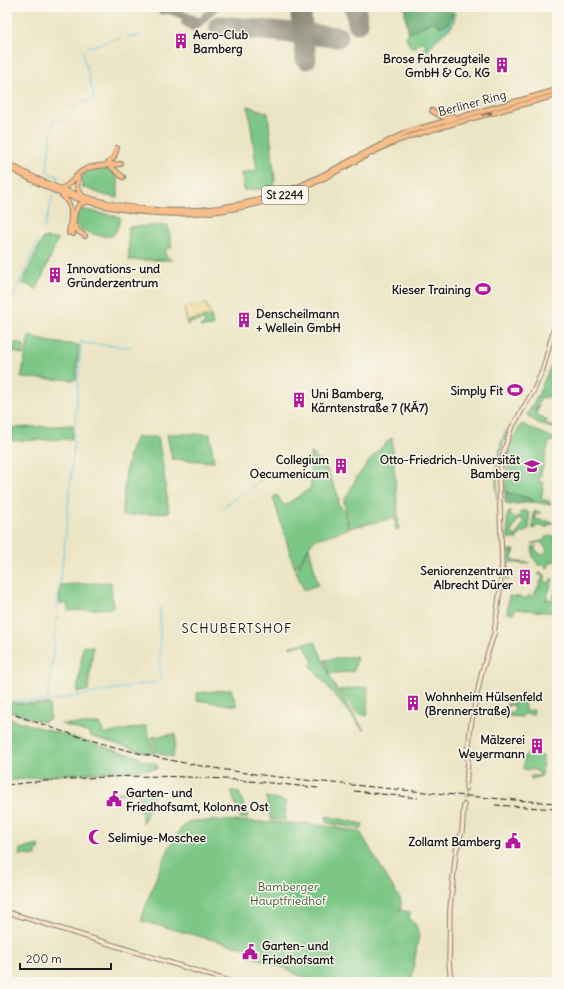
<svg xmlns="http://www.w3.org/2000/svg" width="564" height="989" font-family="Delius,sans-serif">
  <rect width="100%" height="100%" fill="#fbf7ec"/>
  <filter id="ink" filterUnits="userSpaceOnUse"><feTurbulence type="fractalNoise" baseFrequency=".025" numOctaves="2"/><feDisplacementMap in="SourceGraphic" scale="8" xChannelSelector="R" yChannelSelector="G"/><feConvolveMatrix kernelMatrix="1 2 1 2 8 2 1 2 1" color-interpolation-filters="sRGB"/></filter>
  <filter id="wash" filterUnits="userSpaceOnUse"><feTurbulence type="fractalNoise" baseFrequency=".012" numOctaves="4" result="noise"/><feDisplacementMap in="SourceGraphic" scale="16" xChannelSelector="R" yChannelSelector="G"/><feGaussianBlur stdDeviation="0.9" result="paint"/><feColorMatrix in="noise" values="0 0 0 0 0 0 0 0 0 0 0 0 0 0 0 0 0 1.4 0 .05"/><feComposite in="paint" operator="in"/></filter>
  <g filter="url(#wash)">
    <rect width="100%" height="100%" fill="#ece5c5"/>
    <path fill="#7cc785" stroke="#4c7250" d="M453,12L456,14L452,26L434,42L422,59L421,60L419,59L426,45L425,42H420L417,46L411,48L406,38L408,28L410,33L431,22L448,23Z
      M248,106L268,113L275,181L274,185L264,189L244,190L241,173L257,170Z
      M101,169H111L118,179V198L104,195L82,187C80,171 88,171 101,169Z
      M80,209L120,217C119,223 118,230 113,235C107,239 81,232 77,226C75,224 75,220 76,217C77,213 77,211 80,209Z
      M168,225L172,247L166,249C163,255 167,257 172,260H129L128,227Z
      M43,238L58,239L37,289L22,283Z
      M211,316L213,326L201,327L200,326L205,325L204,320L189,323V324L187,325V321Z
      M29,336L50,342L79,345L76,380L21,378Z
      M16,342L24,345L23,355L12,351Z
      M551,365L557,367L553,373L557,374V395L553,394L551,398L548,397V395L545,398L541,397L534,412L539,405L536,416L547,419L546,424L554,427L552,428L538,423L527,415L539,393Z
      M522,424L553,438L552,442H549L539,481L544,483L541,499L549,501L548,503H551L550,505L535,502L532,499L508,494L505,491C506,472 508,439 522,424Z
      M73,425L72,439L11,441L12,428Z
      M505,431L507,432L501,450L497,470V501C495,475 496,456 505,431Z
      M167,434H210L214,462L172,459Z
      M137,437H158L162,460L169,512L122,516C123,500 126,447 137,437Z
      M392,438L399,529L396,530L395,518L349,528L344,501L357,477L372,457L390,439Z
      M310,453L314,454C316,458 317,462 323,461L339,497L338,504L344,510L348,529L316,539L312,542L295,569L273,497L277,495L284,506L311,488Z
      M510,511H511L510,515L513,517L514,516L517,518L519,516L511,533L517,536V539H508L507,516Z
      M521,511H527L529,513V529L518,536L517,535L524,520L518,518Z
      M535,511L540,512L539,514L536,513L535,519L552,522V524L548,525V527L535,526V529L532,528L534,512Z
      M552,536L556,537L554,541L557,542V560L554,563L551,561L547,569L545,568L546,566L543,563L539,566L533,557L532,547L537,546L534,549L542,555L547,550L541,542L532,544V543L543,541L545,537Z
      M309,547L318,585L304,590L296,572Z
      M508,550H513L511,559L514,550H515L512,558L517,561L512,560L519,562L530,563L524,564L509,562C507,568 510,574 508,580H506Z
      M540,573L545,575V581L549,583L552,578L553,579L546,601L548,599L552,600L557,587V613L515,609L514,613H507L509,596L527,598L529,595L533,597L543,577L538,574Z
      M111,582L113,608L68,611V604L59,603L61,585Z
      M311,642H315L316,644L333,683L364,730H363L310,665L313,662L304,644L290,648V646Z
      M83,646L93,647L88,690L77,693Z
      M357,656L354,671L330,674L325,660Z
      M368,687L367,716L357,713L339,690Z
      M231,689L237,706L197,700V693Z
      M522,692H524L525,711L534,710L533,715L523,714L522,717L509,716V712H513L515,706H513L512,704L507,707L506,704L514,703L518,699H522Z
      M7,703L49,704L50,719L42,722L7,710Z
      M7,718L139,757L140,760L154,763L157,765V769L58,775L7,781Z
      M61,724H101L103,734L146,726L155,753L152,754L92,737L87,732Z
      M176,734L173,757L161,754L157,752L152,737Z
      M527,754L543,756L542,776L531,779V776H540L539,772H537L536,770L523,769L524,757Z
      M151,790L154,791L155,794L143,823L138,792L103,796C111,791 141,790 151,790Z
      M231,791L239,792L248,818H240Z
      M266,797L286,801L285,820H271Z
      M326,816L363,824L362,829L327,823Z
      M213,820L313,824L360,832L401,901L400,910L410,912L409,919L416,925L419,934L411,982H311L287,969L247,955L248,949L141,921C147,902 171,829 189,822C196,819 206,823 213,820Z
      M39,845V850H36V856L20,855V849Z"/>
    <path fill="#65ac72" stroke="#406447" d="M405,7H448L453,12C450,20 448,25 439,27L438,23L431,22L409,33L405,16Z
      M505,491C512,495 530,496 535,502L508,505L505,502Z"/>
    <path fill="#eeda9e" stroke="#857b5d" d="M206,304L211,316L187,321L184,308Z"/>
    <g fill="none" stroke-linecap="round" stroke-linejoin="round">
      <path stroke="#60c3de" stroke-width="1" d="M127,37L140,36
        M88,47L120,38
        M421,59L431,38L449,26L452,17
        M71,107L92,100L94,97L83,54L84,52
        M57,181L58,176L50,174L47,171L51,134L54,121L65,119L67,117
        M44,228L53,195
        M7,310L38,242
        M81,340V343L131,347
        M74,437L81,345
        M223,507L261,480
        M67,520L74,442
        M160,607V679
        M57,610L67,522
        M136,685L156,682
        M48,699L57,615
        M7,701H49
        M51,701L132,686"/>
      <path stroke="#848070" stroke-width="8" d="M162,11L165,10L172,11L167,7
        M172,11L200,22L215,7
        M185,22L193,27L197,25"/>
      <path stroke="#848070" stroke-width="21" d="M300,7L306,59
        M355,7L358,23
        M219,26L338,37"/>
    </g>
  </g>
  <g filter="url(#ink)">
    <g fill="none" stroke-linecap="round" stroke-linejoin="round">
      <path stroke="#c2bda3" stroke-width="3.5" stroke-dasharray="3.5 2" stroke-linecap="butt" d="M464,805L466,788"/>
      <defs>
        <path id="secondary" d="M466,788L470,731L473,713L482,671L494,634L500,590L502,564L499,481L501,463L504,450L511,429L534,390L543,369L557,317
          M7,912L232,982
          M451,982L449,962L450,908L456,851L462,831L464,805"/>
        <path id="primary" d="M432,111L443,117L454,116
          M7,163C98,216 204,227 302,185C339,169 373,147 410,131L557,90
          M106,165L114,157L117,148
          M110,166L123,177
          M7,167C24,175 41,185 58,192C137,222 226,221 303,188C335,174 365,154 397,141C421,132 445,126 470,119C499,111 528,103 557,95
          M78,177L77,188L83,196
          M60,189C72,186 74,175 84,170C92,165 111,165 121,164
          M61,194C75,207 71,216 69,233
          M74,225L78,231L85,236
          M73,234C74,223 72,205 85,202"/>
      </defs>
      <use href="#secondary" stroke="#848070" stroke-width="5.5"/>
      <use href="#primary" stroke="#848070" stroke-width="6"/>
      <use href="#secondary" stroke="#fce5cf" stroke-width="3.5"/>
      <use href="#primary" stroke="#f8bd88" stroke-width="4"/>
      <path stroke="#1c1c1c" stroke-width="1" stroke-dasharray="6 3" stroke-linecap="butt" d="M7,712C57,730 108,747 160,758C230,773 302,780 373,787C434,793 495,799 557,803
        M7,785C73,777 140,774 207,778C244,780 281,784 318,788
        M354,791L418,798
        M495,805L557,809"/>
    </g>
    <defs><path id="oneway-solid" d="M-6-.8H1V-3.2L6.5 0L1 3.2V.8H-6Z"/></defs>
    <use fill="#8a6c52" href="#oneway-solid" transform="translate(487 114) rotate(-15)"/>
  </g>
  <defs>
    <symbol id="building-bare" viewBox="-9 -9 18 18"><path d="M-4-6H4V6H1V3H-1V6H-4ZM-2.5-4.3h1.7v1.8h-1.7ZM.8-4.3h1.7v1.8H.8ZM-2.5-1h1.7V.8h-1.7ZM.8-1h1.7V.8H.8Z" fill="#b5179e" stroke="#fbf7ec" stroke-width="2.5" paint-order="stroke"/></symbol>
    <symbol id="stadium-bare" viewBox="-9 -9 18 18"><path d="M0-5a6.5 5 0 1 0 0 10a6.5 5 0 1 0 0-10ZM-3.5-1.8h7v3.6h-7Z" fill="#b5179e" stroke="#fbf7ec" stroke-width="2.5" paint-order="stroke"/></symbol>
    <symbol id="university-bare" viewBox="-9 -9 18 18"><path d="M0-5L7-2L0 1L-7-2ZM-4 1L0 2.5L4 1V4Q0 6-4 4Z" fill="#b5179e" stroke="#fbf7ec" stroke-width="2.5" paint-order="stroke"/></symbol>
    <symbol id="civic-bare" viewBox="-9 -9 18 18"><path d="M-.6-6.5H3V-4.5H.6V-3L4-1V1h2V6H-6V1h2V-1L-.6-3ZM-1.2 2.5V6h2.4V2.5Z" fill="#b5179e" stroke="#fbf7ec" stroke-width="2.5" paint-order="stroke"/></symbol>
    <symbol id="mosque-bare" viewBox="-9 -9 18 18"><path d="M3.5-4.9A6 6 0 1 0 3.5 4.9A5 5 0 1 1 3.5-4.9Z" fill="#b5179e" stroke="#fbf7ec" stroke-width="2.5" paint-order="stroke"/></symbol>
  </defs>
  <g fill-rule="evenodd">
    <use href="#building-bare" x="170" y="30" width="22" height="22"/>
    <use href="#building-bare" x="491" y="54" width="22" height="22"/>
    <use href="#building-bare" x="44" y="264" width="22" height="22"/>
    <use href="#stadium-bare" x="472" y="278" width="22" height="22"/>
    <use href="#building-bare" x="233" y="309" width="22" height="22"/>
    <use href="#stadium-bare" x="504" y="379" width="22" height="22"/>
    <use href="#building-bare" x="288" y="389" width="22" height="22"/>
    <use href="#building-bare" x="330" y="455" width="22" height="22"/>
    <use href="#university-bare" x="521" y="455" width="22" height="22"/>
    <use href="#building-bare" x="514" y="566" width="22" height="22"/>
    <use href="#building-bare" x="402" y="692" width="22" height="22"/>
    <use href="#building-bare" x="526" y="735" width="22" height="22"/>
    <use href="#civic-bare" x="103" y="788" width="22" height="22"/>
    <use href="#mosque-bare" x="85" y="826" width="22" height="22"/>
    <use href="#civic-bare" x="502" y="830" width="22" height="22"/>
    <use href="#civic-bare" x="239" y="941" width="22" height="22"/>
  </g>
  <g text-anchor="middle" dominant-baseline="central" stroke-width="3" stroke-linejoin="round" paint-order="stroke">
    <rect fill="#fbf7ec" stroke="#5f5e5a" stroke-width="1" x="262" y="186" width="46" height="18" rx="3"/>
    <g font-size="11" font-weight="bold" fill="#1c1c1c">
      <text x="285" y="195">St 2244</text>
    </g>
    <g font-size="12" font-weight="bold" fill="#1c1c1c" stroke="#fbf7ec" text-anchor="start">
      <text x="193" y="34">Aero-Club<tspan x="193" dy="14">Bamberg</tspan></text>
      <text x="490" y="58" text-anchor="end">Brose Fahrzeugteile<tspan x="490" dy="14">GmbH &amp; Co. KG</tspan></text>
      <text x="67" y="268">Innovations- und<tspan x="67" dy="14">Gründerzentrum</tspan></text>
      <text x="471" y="289" text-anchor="end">Kieser Training</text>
      <text x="256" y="313">Denscheilmann<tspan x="256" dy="14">+ Wellein GmbH</tspan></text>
      <text x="503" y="390" text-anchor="end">Simply Fit</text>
      <text x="311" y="393">Uni Bamberg,<tspan x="311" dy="14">Kärntenstraße 7 (KÄ7)</tspan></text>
      <text x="329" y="459" text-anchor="end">Collegium<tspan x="329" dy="14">Oecumenicum</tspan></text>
      <text x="520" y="459" text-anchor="end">Otto-Friedrich-Universität<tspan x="520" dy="14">Bamberg</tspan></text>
      <text x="513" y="570" text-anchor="end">Seniorenzentrum<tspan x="513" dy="14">Albrecht Dürer</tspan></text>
      <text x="425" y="696">Wohnheim Hülsenfeld<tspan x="425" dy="14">(Brennerstraße)</tspan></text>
      <text x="525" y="739" text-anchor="end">Mälzerei<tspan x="525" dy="14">Weyermann</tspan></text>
      <text x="126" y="792">Garten- und<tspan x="126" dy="14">Friedhofsamt, Kolonne Ost</tspan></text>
      <text x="108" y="837">Selimiye-Moschee</text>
      <text x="501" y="841" text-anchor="end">Zollamt Bamberg</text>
      <text x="262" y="945">Garten- und<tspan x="262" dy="14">Friedhofsamt</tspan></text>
    </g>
    <g font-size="12" fill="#1c1c1c" stroke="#fbf7ec">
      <text transform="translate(472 103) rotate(-15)">Berliner Ring</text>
    </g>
    <g font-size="12" fill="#426046" stroke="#fbf7ec">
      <text x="288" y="886">Bamberger<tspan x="288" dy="14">Hauptfriedhof</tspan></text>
    </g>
    <g font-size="13" letter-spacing="1" fill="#1c1c1c" stroke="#fbf7ec">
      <text x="237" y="628">SCHUBERTSHOF</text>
    </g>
  </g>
  <rect width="564" height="989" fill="none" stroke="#fbf7ec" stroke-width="24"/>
  <path d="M20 963v6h91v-6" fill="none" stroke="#1c1c1c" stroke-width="2"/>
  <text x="26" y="963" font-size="12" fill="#1c1c1c" stroke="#fbf7ec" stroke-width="3" paint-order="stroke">200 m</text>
</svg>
